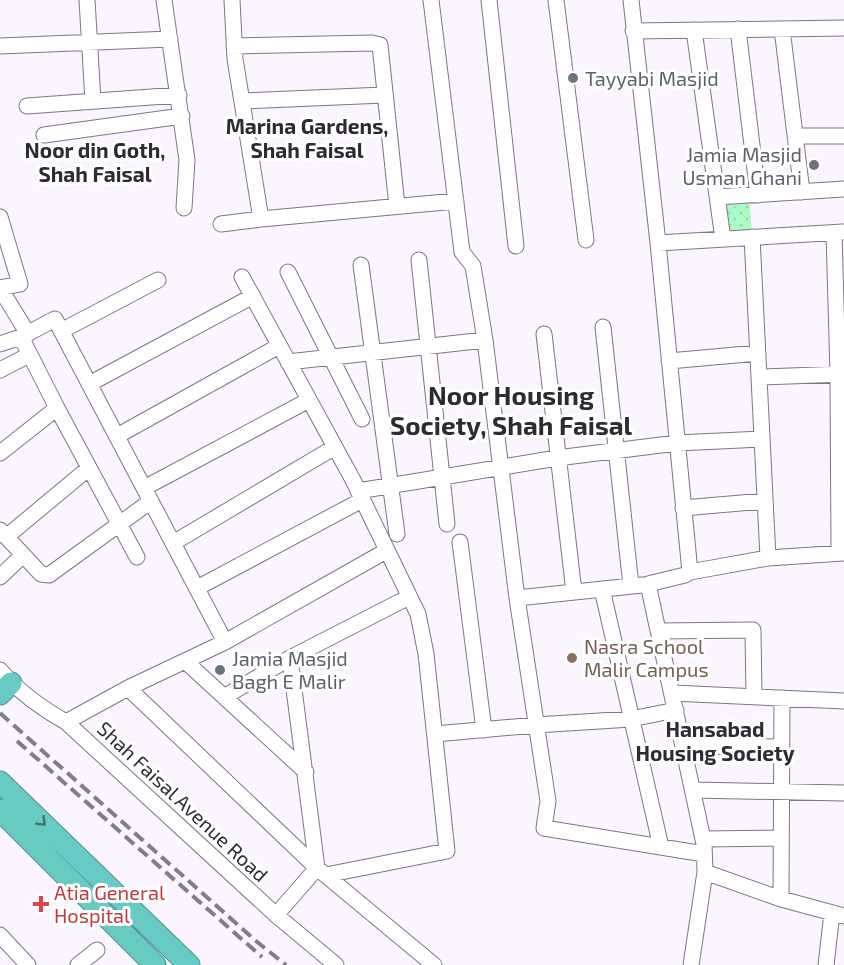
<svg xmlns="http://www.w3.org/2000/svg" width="844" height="965" font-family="'Exo 2',sans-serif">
  <defs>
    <pattern id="park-dots" width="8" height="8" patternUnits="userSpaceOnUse" patternTransform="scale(1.5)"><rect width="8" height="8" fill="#aafbc6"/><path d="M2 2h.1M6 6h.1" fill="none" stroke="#93d7ab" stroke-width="1.8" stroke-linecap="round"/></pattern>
  </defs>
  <rect width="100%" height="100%" fill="#faf5fe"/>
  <path fill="url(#park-dots)" d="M749,197L752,234L725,236L721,198Z"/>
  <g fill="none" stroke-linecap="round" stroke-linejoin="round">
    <defs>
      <path id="minor" d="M87,0L93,101
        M164,0L187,160L184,208
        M232,0L235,59L261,219L456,201
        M431,0L462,252L473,266L485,340L517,598L548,801L544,828L704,854
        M489,0L516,246
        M556,0L586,240
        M631,0L658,243L690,572L685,575L648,584L704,844L705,872L691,965
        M738,29L758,195
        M782,29L802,192
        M694,30L723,239
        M633,31L844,28
        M0,46L170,39
        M234,46L372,43L380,45L397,206
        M242,101L384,95
        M27,106L179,95
        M44,135L182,116
        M796,136H844
        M717,197L844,189
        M0,217L20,284L0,288
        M221,224L261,219
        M834,233L838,374L839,553
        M752,237L768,558
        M658,243L843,232
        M419,260L447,524
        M361,265L397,534
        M288,272L362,419
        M242,277L353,480L418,614L426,654L447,851L326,875
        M0,288L28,334
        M603,327L631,586
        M61,331L158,280
        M544,334L574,592
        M0,344L21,337
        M669,361L758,353
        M288,362L485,340
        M0,370L29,355
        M759,377L844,374
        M89,384L253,296
        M117,436L279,346
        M0,453L57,408
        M144,488L309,400
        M358,491L557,458L677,443L762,439
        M683,508L765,501
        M0,530L41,574L49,575L151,501
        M6,537L89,468
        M460,542L484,730
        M173,543L335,447
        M137,557L57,408L21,337L55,319L225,642
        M690,572L768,558L844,553
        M0,577L23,555
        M197,588L362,500
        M602,589L661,847
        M517,598L642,585
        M658,631L753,630L754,697
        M185,661L306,772
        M0,670C19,692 41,708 66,722L276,915L336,965
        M128,688L317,868L434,965
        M672,693L844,701
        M224,697L290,658L409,597
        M66,722L128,688L225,642L386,551
        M435,734L536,725L631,719L676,710
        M683,746L782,747
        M693,790L844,793
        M703,839L781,838
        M705,872L781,899L844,916
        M781,899L782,698
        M276,915L317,868L290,658
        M0,935L28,965
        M78,965L97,950
        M826,965L832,913"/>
      <path id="highway" d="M0,694L11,683
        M0,782L189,965
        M0,810L155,965"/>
    </defs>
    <use href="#minor" stroke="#7f7488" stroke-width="17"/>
    <use href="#highway" stroke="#549390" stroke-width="23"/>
    <use href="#minor" stroke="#fff" stroke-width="15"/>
    <use href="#highway" stroke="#68cbc3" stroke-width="21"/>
    <path stroke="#827e86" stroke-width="4" stroke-dasharray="12 6" stroke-linecap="butt" d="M0,713L256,941L286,965
      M17,741L262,957"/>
  </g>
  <defs><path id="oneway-chevron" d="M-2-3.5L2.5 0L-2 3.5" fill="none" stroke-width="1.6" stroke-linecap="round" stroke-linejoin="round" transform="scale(1.5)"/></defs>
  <use stroke="#487273" href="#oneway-chevron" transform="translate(42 822) rotate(44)"/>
  <g fill="#6b7280" stroke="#fff" stroke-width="2">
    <circle cx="573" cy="78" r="6"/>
    <circle cx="814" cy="165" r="6"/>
    <circle cx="220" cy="670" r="6"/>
  </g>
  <circle fill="#8d6e63" stroke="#fff" stroke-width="2" cx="572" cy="658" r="6"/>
  <path fill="#e0444e" stroke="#fff" stroke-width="2" d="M38 895h6v6h6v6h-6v6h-6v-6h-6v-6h6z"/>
  <g text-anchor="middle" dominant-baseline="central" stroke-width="6" stroke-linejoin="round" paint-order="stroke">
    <g font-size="20" fill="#5b616d" stroke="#fff" text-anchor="start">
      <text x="585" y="78">Tayyabi Masjid</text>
      <text x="802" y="154" text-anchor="end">Jamia Masjid<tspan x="802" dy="23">Usman Ghani</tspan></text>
      <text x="232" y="658">Jamia Masjid<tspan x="232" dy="23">Bagh E Malir</tspan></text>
    </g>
    <g font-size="20" fill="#785e54" stroke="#fff" text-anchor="start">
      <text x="584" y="646">Nasra School<tspan x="584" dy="23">Malir Campus</tspan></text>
    </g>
    <g font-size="20" fill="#2e2a32" stroke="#fff">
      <text transform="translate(183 801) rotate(43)">Shah Faisal Avenue Road</text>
    </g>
    <g font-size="20" fill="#be3a42" stroke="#fff" text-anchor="start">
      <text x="54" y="892">Atia General<tspan x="54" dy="23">Hospital</tspan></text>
    </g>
    <g font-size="21" font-weight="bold" fill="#2e2a32" stroke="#fff">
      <text x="307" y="125">Marina Gardens,<tspan x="307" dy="24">Shah Faisal</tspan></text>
      <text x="95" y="149">Noor din Goth,<tspan x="95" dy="24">Shah Faisal</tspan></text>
      <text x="715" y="728">Hansabad<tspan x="715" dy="24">Housing Society</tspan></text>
    </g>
    <g font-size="26" font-weight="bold" fill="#2e2a32" stroke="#fff">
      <text x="511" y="394">Noor Housing<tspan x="511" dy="30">Society, Shah Faisal</tspan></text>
    </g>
  </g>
</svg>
